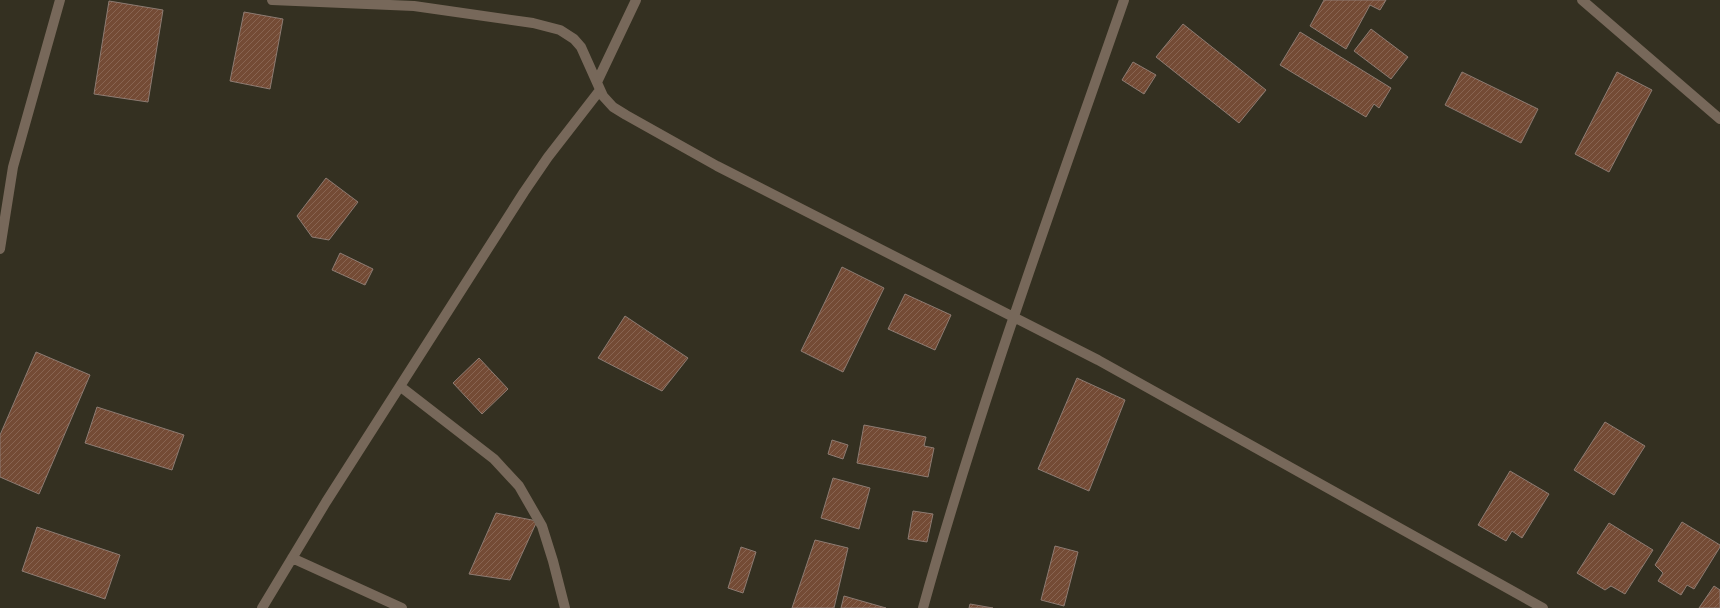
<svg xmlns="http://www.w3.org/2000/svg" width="1720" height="608" font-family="Helvetica,sans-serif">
  <defs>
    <pattern id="building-hatch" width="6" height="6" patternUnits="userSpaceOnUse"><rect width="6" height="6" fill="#744b35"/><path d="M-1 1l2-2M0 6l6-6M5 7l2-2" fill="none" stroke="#886451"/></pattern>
  </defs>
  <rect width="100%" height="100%" fill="#343021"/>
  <path fill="url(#building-hatch)" stroke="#8d7b72" d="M1324,0H1386L1380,10L1370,5L1346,49L1310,26Z
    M109,1L163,10L148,102L94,94Z
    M244,12L283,19L270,89L230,81Z
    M1183,24L1266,90L1239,123L1156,57Z
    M1371,29L1408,57L1391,79L1354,51Z
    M1300,32L1391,88L1379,108L1374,104L1366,117L1280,65Z
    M1133,62L1156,75L1144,94L1122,80Z
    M1462,72L1538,109L1521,143L1445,105Z
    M1617,72L1652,90L1609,172L1575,154Z
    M326,178L358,202L329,240L312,237L297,216Z
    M340,253L373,269L365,285L332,270Z
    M842,267L884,288L843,372L801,351Z
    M905,294L951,315L935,350L888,329Z
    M625,316L688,358L662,391L598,358Z
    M36,352L90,375L39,494L0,477V435Z
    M479,358L508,389L482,414L453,383Z
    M1077,378L1125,400L1089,491L1038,469Z
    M97,407L184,435L172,470L85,443Z
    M1605,422L1645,446L1614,495L1574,470Z
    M864,425L926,437L924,446L934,448L928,477L857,463Z
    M832,440L848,445L843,459L828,454Z
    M1510,471L1549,494L1522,538L1512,531L1506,541L1478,525Z
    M833,478L870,488L859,529L821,518Z
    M913,511L933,514L927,542L908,539Z
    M496,513L537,521L510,580L469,574Z
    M1682,522L1720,545V547L1694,589L1687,585L1681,595L1658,581L1663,573L1655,565Z
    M1609,523L1653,550L1625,594L1611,586L1605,590L1577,573Z
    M37,527L120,555L105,599L22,571Z
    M815,540L848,548L834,608H792Z
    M1055,546L1078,552L1064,606L1041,600Z
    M741,547L756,552L743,593L728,588Z
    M1714,586L1720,590V608H1699Z
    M844,596L886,608H841Z
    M970,604L993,608H969Z"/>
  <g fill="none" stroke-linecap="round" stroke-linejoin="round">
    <path stroke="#77685a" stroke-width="10" d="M272,0L414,6L533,23L560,30L574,39L581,47L603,96L613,107L626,115L717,166L1098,360L1543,608
      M1582,0L1720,119
      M597,82L636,0
      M0,249L13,167L60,0
      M401,387L494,459L519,486L542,526L553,561L565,608
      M292,558L402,608
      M262,608L326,502L524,192L548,157L600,90
      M923,608C980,402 1054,202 1124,0"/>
  </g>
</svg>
